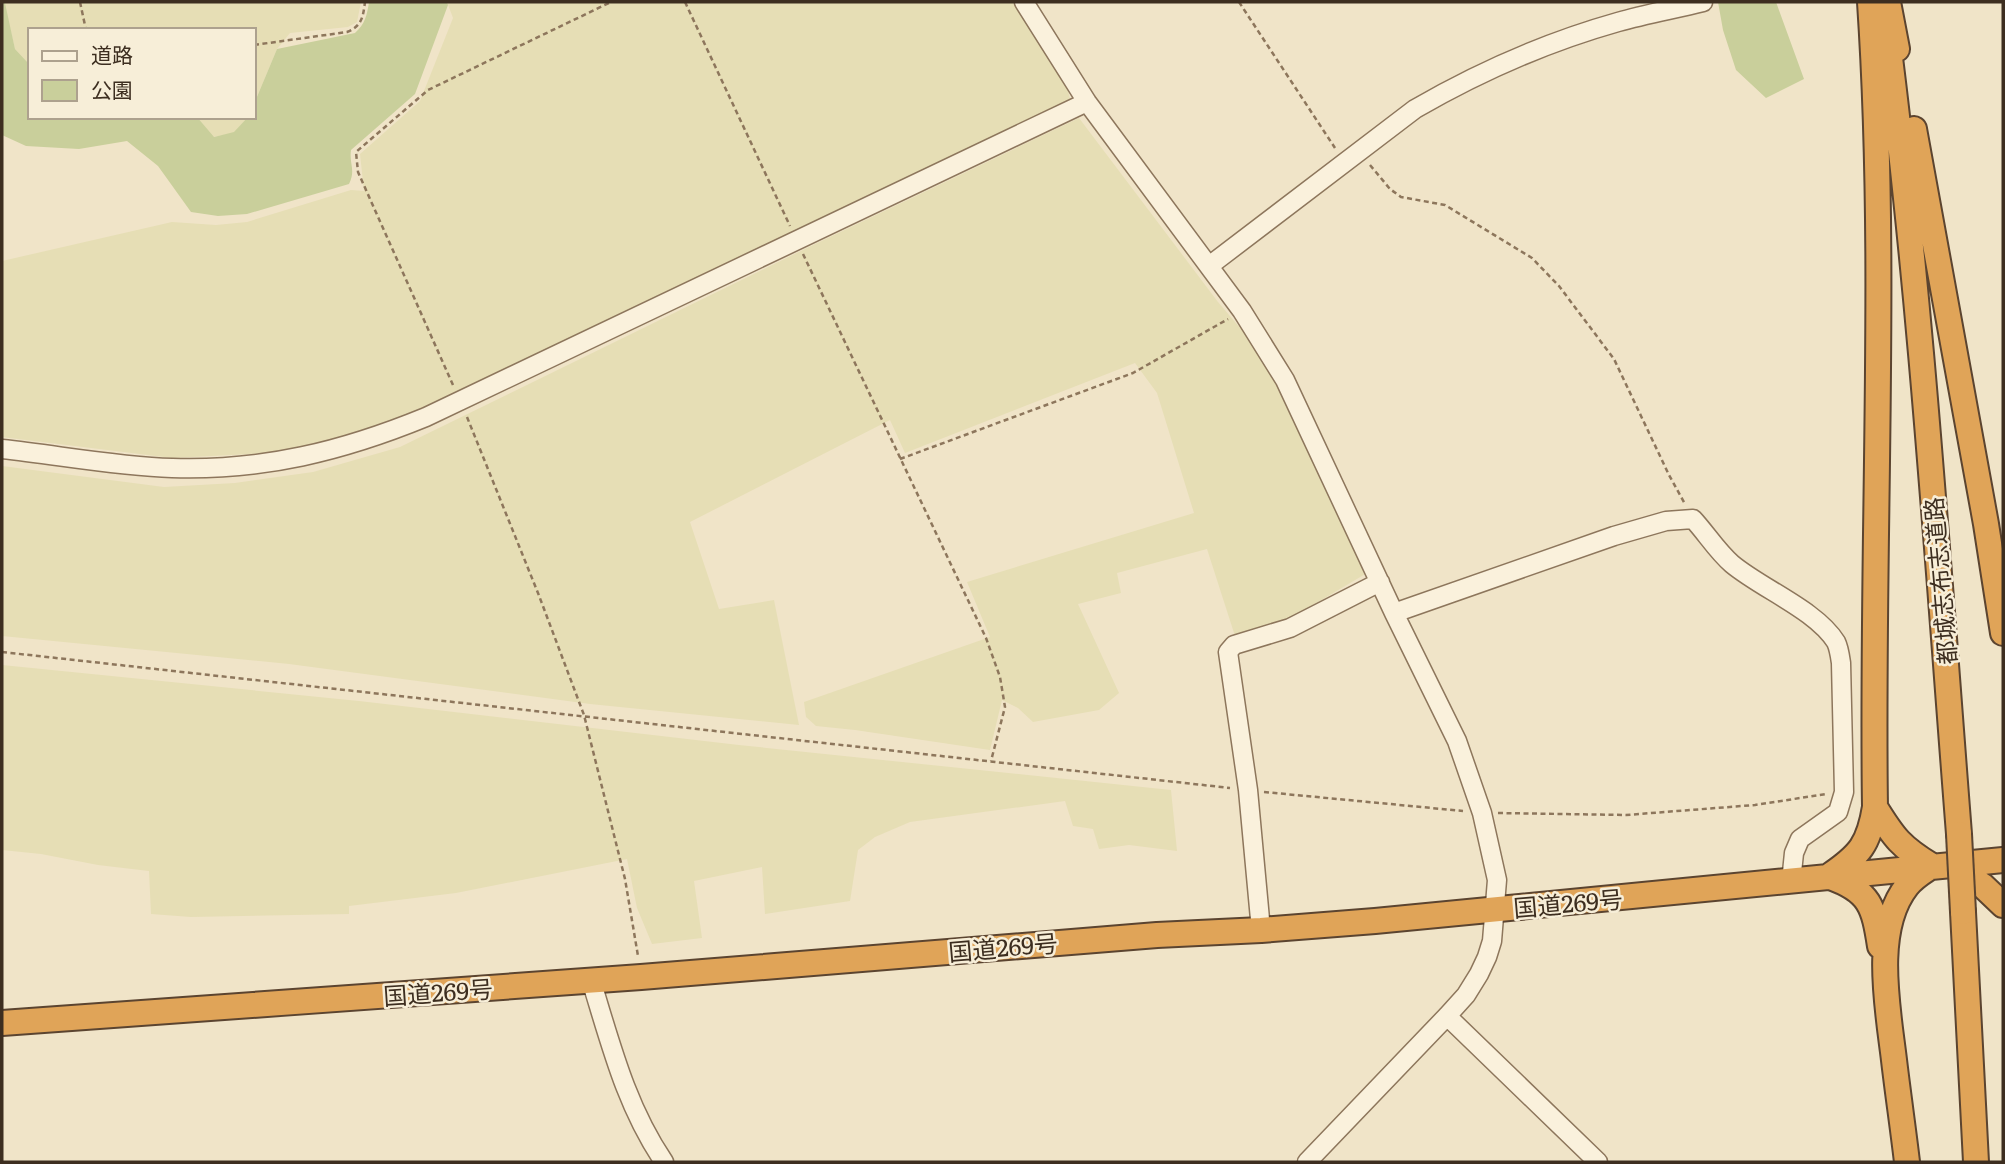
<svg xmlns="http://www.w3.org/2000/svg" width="2005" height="1164" font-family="Literata,'Noto Sans JP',serif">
  <rect width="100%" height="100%" fill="#f0e4c8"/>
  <path fill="#e6deb5" d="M4,2H361L357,22L348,27L290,33L277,49L254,104V30H30V65L15,49Z
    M447,2H1012L1067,87L1070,99L798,232L470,385L398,423L342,439L270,453L172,458L2,437V261L172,222L216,225L247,222L351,190L364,191L360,154L420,101L453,18Z
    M197,117H248L234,133L213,137Z
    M1079,118L1218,302L1258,349L1288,403L1367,573L1291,618L1235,636L1207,549L1117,573L1121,593L1078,604L1119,693L1099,710L1033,722L1018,708L1002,700L990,750L855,730L816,726L806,717L804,702L990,637L967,582L1194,513L1157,393L1135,363L905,453L890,420L690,522L719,609L774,600L799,725L590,704L289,664L2,636V466L164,487L235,483L313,472L400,447L811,246Z
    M2,665L359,701L739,745L1171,790L1177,851L1129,845L1099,849L1093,829L1073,826L1065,801L910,822L875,837L858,850L850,901L765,914L762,867L694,881L702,938L652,944L637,908L627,859L456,893L349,906V914L191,917L151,914L149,871L98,865L41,854L2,850Z"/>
  <path fill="#c9cf9b" d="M2,2L5,3L15,49L30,65V117H197L214,137L234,132L248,117H254V104L277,49L355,33C365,24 367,15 369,2H447L448,5L415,94L351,150C349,164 356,170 349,184L247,214L218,216L191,212L158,166L127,141L79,149L26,146L2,135Z
    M1718,2H1776L1804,79L1766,98L1736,70L1723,30Z"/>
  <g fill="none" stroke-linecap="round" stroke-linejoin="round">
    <defs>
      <path id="minor" d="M1024,2L1087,102L1242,311L1285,380L1394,613L1457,741L1482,813L1497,880L1492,941L1487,957L1479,974L1466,995L1447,1016L1307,1162
        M1209,266L1415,109C1479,72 1547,42 1618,22C1646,14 1675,9 1703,2
        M2,449C58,455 115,466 172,468C263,471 343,451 426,417L1087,102
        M1394,613L1614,536L1666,521L1693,519C1706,533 1717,551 1732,564C1762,589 1816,610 1836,642C1839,648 1840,656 1841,663L1844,792L1838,812L1800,839L1794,853L1791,882
        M1261,930L1248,790L1228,652L1234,645L1290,628L1380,582
        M591,980C611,1045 626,1106 664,1162
        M1447,1016L1598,1162"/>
      <path id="highway" d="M1888,2L1897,49
        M1887,34C1921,299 1938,567 1959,834
        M1914,129L1986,524L2003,633
        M1875,807C1894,838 1901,847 1932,866C1923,872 1914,877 1907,886C1872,930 1888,1009 1894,1060C1898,1094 1903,1128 1907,1162
        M1952,865L1983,886L2003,905
        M1829,876C1860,855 1869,844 1875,807C1871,539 1888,270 1870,2
        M1830,877C1870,891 1874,907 1880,946
        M1963,912L1976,1162
        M2,1023L641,977L1157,935L1261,930L1375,921L2003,860"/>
    </defs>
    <use href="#minor" stroke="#8d765c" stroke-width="21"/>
    <use href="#highway" stroke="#5b4430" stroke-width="28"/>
    <path stroke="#8d765c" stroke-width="2.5" stroke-dasharray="5 3.5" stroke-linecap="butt" d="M80,2L86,30
      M685,2L790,226
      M1239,2L1335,148
      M254,45L347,32C362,26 363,17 365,2
      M1370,165L1390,189L1401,197L1445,205L1532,258L1559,286L1614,359L1669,475L1685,504
      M803,254L986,638L1000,677L1005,707L991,761
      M453,385L358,172L356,152L428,90L611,2
      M467,417L538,593L584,715L625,879L638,956
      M900,459L1133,373L1228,319
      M2,652L1230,788
      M1264,792L1463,811
      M1498,813L1626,815L1755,805L1826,794"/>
    <use href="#minor" stroke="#faf1dc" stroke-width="18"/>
    <use href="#highway" stroke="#e0a458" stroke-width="24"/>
    <defs>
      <path id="highway-bridge" d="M1959,834L1963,912"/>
    </defs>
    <use href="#highway-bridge" stroke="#5b4430" stroke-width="28" stroke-linecap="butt"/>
    <use href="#highway-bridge" stroke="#e0a458" stroke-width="24"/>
  </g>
  <g text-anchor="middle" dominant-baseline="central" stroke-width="5" stroke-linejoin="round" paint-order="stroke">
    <g font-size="24" fill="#3d2e20" stroke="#f7eed8">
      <text transform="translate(1939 581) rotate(-95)">都城志布志道路</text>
      <text transform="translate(1568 902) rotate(-5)">国道269号</text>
      <text transform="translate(1003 946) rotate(-5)">国道269号</text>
      <text transform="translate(438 991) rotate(-4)">国道269号</text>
    </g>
  </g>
  <rect width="2005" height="1164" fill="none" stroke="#3d2e20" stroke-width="7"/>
  <rect x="28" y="28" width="228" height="91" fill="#f7eed8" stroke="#ada18e" stroke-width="2"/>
  <rect x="42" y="51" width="35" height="10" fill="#faf1dc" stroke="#ada18e" stroke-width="2"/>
  <text x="91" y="63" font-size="21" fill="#3d2e20">道路</text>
  <rect x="42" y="80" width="35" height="21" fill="#c9cf9b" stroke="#ada18e" stroke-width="2"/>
  <text x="91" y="98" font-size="21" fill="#3d2e20">公園</text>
</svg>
